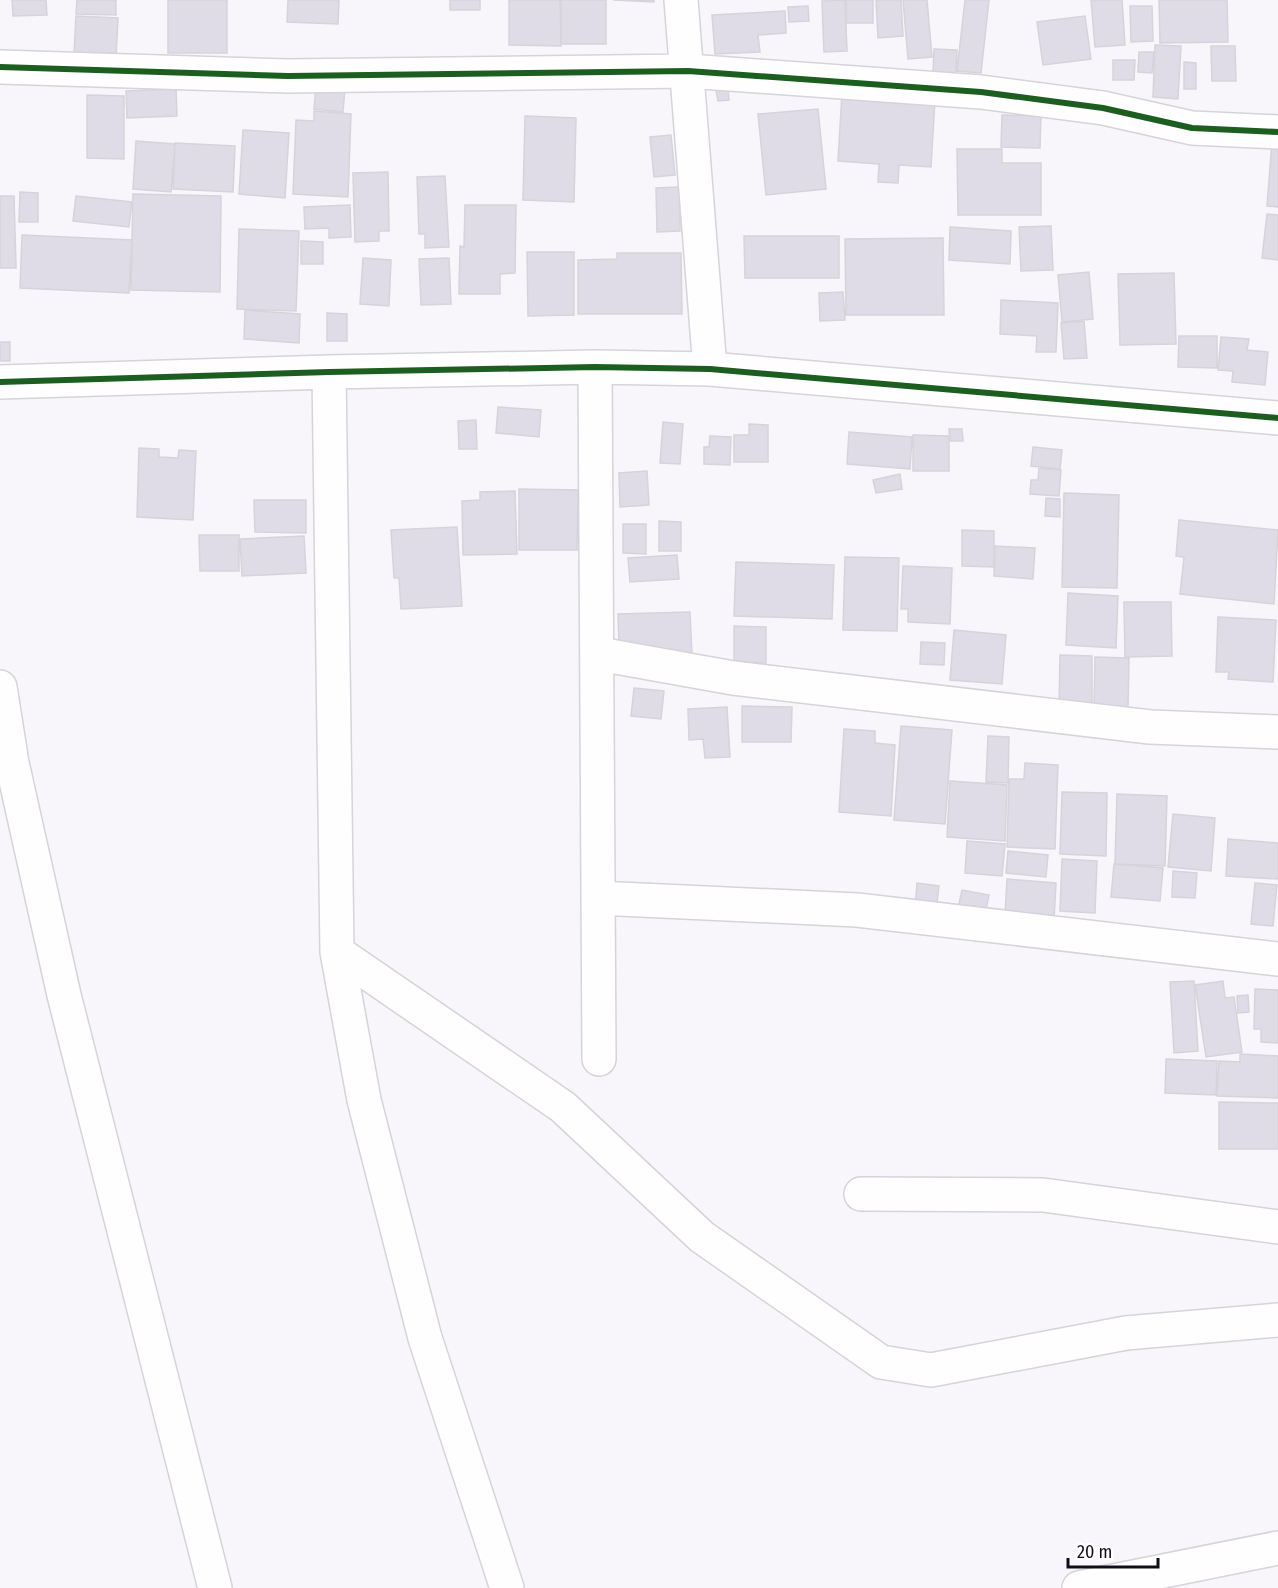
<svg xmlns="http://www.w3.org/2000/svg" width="1278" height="1588" font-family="'Fira Sans Condensed',sans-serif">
  <rect width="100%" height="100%" fill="#f8f6fa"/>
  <path fill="#e0dce7" stroke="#d6d3da" stroke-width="1.5" d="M12,0H46L47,15L13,16Z
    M77,0H116V15L76,14Z
    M168,0H227V53H168Z
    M288,0H339L338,24L287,22Z
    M450,0H480V10H450Z
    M509,0H560L561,46L509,45Z
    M561,0H606V44H561Z
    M613,0H654V2Z
    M845,0L847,51L824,52L822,1Z
    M846,0H873V23H846Z
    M876,0H901L903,36L878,38Z
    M903,0H927L932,57L908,59Z
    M965,0H989L981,73L957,71Z
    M1091,0H1122L1125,45L1095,47Z
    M1159,0H1227L1228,42L1160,43Z
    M808,6L809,21L789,22L788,7Z
    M1130,6H1152L1153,41L1131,42Z
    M785,11L786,33L758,35L760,52L715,54L712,15Z
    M76,16L118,18L116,57L74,54Z
    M1085,16L1091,59L1043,65L1037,22Z
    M1155,45L1181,46L1178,99L1153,97Z
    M1211,46H1235L1236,81H1212Z
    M934,49L957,50L956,75L933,74Z
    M1139,52H1154L1152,73L1138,72Z
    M1113,60H1135L1134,80H1113Z
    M1184,62L1196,63V89H1184Z
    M316,85L345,88L343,112L314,109Z
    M728,88L729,100L718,101L716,90Z
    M176,89L177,116L127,118L126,91Z
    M842,93L935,99L931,167L899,165L898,183L878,182L879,164L838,161Z
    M87,95L124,96V159L87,158Z
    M818,109L826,189L766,195L758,114Z
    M314,111L351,114L348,197L293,194L296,120L314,121Z
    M1002,115L1041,116L1040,148L1001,147Z
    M525,116L576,118L574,202L523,200Z
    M243,130L289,133L285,198L239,194Z
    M671,135L675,175L654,177L650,137Z
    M136,141L175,144L171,192L133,189Z
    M1272,142H1278V207L1267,206Z
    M175,143L235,146L233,192L173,189Z
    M957,149H1002V163H1041V215H958Z
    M388,172L389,231H379V241L355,242L353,173Z
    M445,176L449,247L425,248V234H419L417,177Z
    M680,187V231L657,232L656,188Z
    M20,192L38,193V222H19Z
    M133,194L221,196L220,292L131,290Z
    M0,196H14L16,268H0Z
    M76,196L132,202L129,227L73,221Z
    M350,205L351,237L329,238V228L305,229L304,207Z
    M465,205H516L515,273L500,274V294H459L460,246L464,247Z
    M1267,214L1278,215V260L1262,258Z
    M1051,226L1053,270L1021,271L1019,227Z
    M950,227L1011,231L1010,264L949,260Z
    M239,229L299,231L296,311L237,309Z
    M22,235L132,240L129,293L20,288Z
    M744,236H839V278H745Z
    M943,238L944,315H846L845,239Z
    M301,241L323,242V264H301Z
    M527,252H574V315L528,316Z
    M617,253H681L682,314H578V260L617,259Z
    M363,258L391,260L389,306L360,304Z
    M449,258L451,304L421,305L419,259Z
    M1089,272L1093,319L1062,322L1058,275Z
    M1174,273L1176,344L1120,345L1118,274Z
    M843,292L845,320L820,321L819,293Z
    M1001,300L1058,303L1056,352H1036L1037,336L1000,334Z
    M245,310L300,314L299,343L244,339Z
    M327,313L347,314V341H327Z
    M1084,321L1087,358L1064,359L1061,323Z
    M1179,336H1217V368L1178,367Z
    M1221,337L1249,339L1247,350L1268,352L1265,385L1232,382L1233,371L1218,370Z
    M0,342H10V361H0Z
    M498,407L541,410L539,437L496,433Z
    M476,420L477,449H459L458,421Z
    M663,422L683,424L680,464L660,463Z
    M749,424L768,425V462H734V435H749Z
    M949,429H962L963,441H950Z
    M849,432L912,437L910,469L847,464Z
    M913,435L949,436V471H913Z
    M710,436L731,437L730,465L704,464V447H709Z
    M1033,447L1062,450L1060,469L1031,466Z
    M139,448L159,449V457L178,458L179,450L196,451L193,520L137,517Z
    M1039,468L1061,470L1059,496L1030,494L1031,480H1038Z
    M647,471L649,505L620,507L619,473Z
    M900,474L902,489L876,493L873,480Z
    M519,489L578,490L577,550H519Z
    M515,491L517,554L463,555L462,501L480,500V492Z
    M1064,493L1119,495L1117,588L1062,587Z
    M1046,498L1060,499V517L1045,516Z
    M254,500H306V533L255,532Z
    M1179,520L1278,530L1274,604L1180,594L1184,557L1176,556Z
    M659,521L681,522V551H659Z
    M623,524H646V554L623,553Z
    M457,527L462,606L401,609L399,578H394L391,530Z
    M962,530L994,531V567L962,566Z
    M199,535H239V571H200Z
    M304,536L306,573L242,576L240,539Z
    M995,546L1035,548L1033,579L994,576Z
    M677,555L679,579L630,582L628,558Z
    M845,557L899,558L897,631L843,630Z
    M736,562L834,565L832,619L734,616Z
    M903,566L952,568L950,624L908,622V609H901Z
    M1068,593L1118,596L1116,648L1066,645Z
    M1124,602H1171L1172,656L1125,657Z
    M690,612L692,655L619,643L618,614Z
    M1218,617L1276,620L1273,682L1228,679L1229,672H1216Z
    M734,626L766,627V663L734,662Z
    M954,630L1006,635L1002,684L950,680Z
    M921,642L945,643L944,665L920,664Z
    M1060,655L1092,656V714L1059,713Z
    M1095,657L1129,658L1128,708L1094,707Z
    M634,688L664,691L661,719L631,716Z
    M742,706L792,707L791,742H742Z
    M727,707L730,757L705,758L703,739L689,740L688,709Z
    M901,726L952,730L945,824L894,820Z
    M844,729L875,731V743L895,745L891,816L839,812Z
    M988,736L1009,737L1008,783L986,782Z
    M1025,763L1058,765L1055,849L1007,847L1009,779H1024Z
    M950,781L1007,785L1005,841L947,837Z
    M1062,792L1107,793L1106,856L1060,854Z
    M1117,794L1167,796L1165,866L1115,864Z
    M1173,814L1215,818L1211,871L1168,867Z
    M1228,839L1278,843V879L1226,876Z
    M967,841L1005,844L1002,876L965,873Z
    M1008,851L1048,855L1046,877L1006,873Z
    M1062,859L1097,861L1095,913L1060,911Z
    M1114,864L1163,868L1160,901L1111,897Z
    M1173,871L1197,873L1195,898L1172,897Z
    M1007,879L1056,883L1054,919L1005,916Z
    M917,883L939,886L936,910L915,908Z
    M1255,883L1277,885L1273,926L1251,924Z
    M962,890L989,895L984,919L957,913Z
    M1194,981L1198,1051L1174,1053L1170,982Z
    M1223,981L1225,998L1234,997L1242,1052L1206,1057L1195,985Z
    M1255,989L1278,990V1043L1261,1042V1029H1254Z
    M1248,995L1249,1012L1238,1013L1237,996Z
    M1240,1054L1278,1056V1098L1217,1096L1219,1061L1240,1062Z
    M1166,1059L1217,1061L1216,1095L1165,1093Z
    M1219,1102L1278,1103V1149H1219Z"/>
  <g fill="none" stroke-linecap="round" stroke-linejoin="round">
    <defs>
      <path id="minor" d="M681,0L710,369
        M0,67L288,76L688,71L981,92L1103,108L1192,128L1278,132
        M595,367L599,1059
        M329,372L337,952L364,1100L425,1338L507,1588
        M0,382L329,372L595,367L710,369L1278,418
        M599,654L733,678L1150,727L1278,732
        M0,687L12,763L64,995L215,1588
        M598,898L857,910L1278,959
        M337,952L563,1107L702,1237L881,1362L931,1370L1126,1333L1278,1320
        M861,1194L1043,1195L1278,1227
        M1079,1588L1278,1548"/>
    </defs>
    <use href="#minor" stroke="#d6d3da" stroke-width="36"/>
    <use href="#minor" stroke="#fefefe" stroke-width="33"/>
    <defs>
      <path id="cycleway" d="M0,67L288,76L688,71L981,92L1103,108L1192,128L1278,132
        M0,382L329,372L595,367L710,369L1278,418"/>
    </defs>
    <use href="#cycleway" stroke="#fff" stroke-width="10"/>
    <use href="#cycleway" stroke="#1b5e20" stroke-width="6"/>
  </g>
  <path d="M1068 1558v9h90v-9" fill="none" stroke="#100d16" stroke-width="3"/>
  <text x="1077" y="1558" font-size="18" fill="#100d16" stroke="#ffffff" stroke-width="4.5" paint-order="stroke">20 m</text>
</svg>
